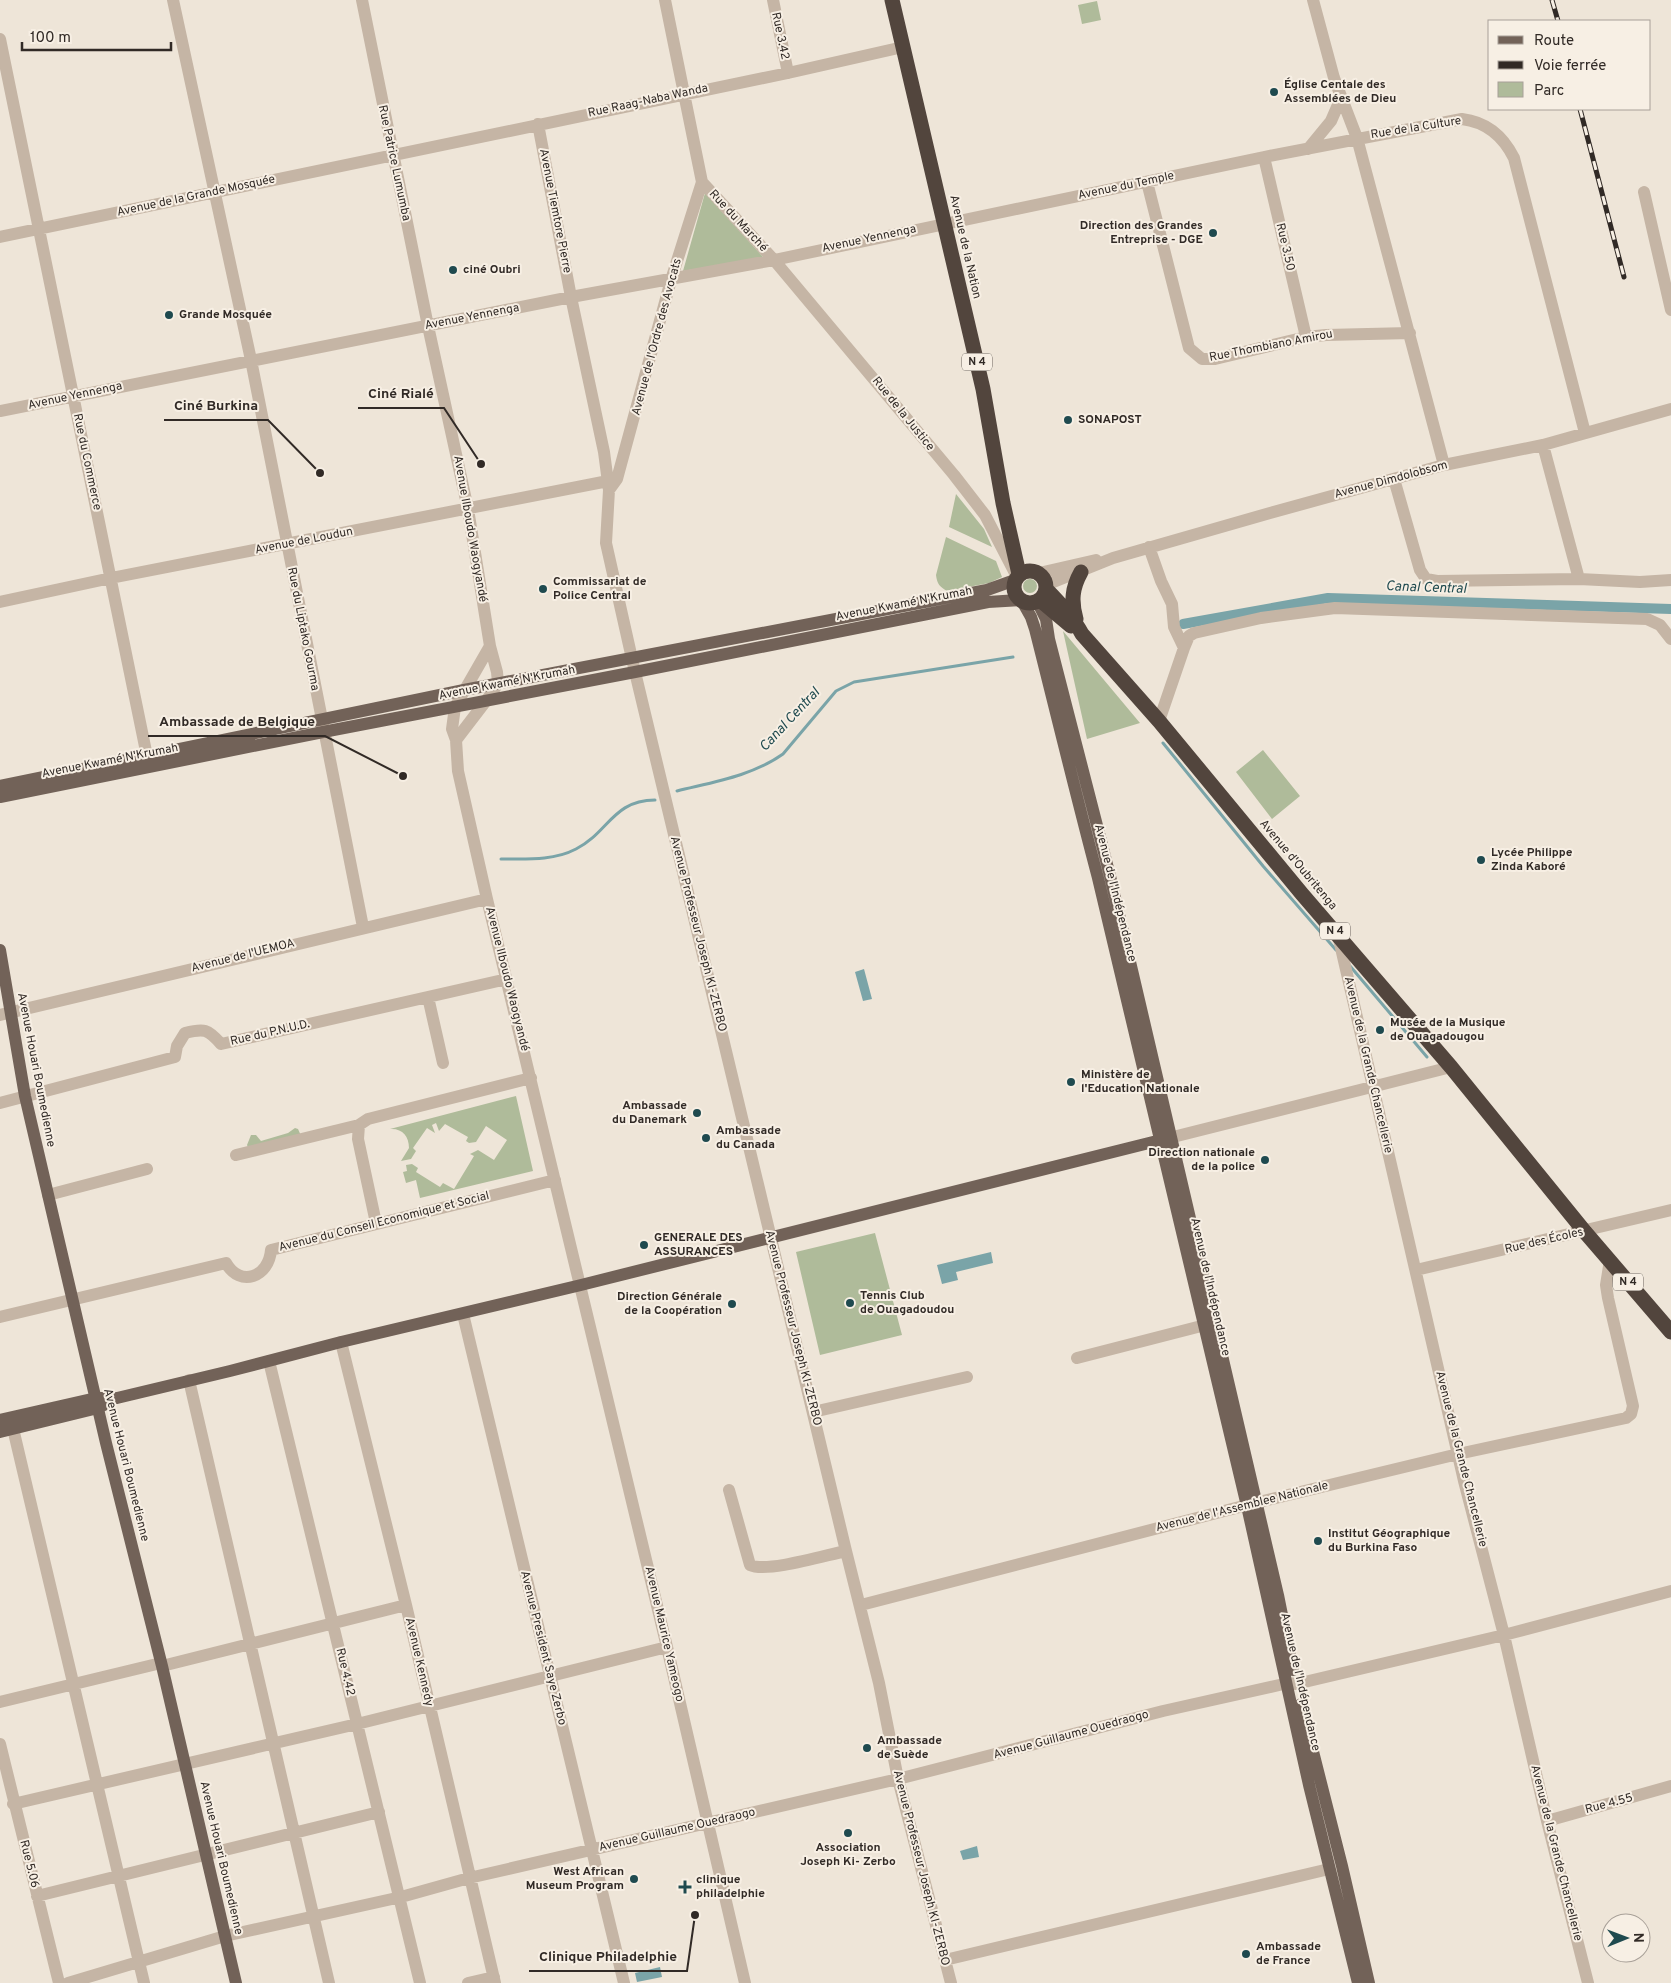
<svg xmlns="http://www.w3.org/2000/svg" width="1671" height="1983" font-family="Overpass,sans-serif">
  <rect width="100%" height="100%" fill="#eee5d8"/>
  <path fill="#afbb9a" d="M1097,1L1101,20L1082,24L1078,5Z
    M705,193L764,258L683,271Z
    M956,494L984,529L992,547L949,527Z
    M946,537L996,561L1002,577L989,583L947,591C940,587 937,584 936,575Z
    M1023 586a7 7 0 1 1 14 0a7 7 0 1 1-14 0Z
    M1063,631L1140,723L1087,739Z
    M1263,750L1300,796L1272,819L1236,772Z
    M516,1096L533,1171L420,1198L416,1180L406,1183L403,1172L407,1171L406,1165L412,1164L418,1168L416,1172L440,1187L443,1183L454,1189L474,1156L470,1154L478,1150L494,1160L507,1140L486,1126L476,1142L469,1143L466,1141L468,1137L445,1124L439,1131L436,1123L432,1125L435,1133L427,1128L413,1148L416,1151L411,1159L401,1161L409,1148C409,1136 402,1128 390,1129Z
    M295,1128L298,1129L302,1138L251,1154L247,1145L251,1135H256L261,1141L288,1133Z
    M875,1233L902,1335L820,1355L796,1252Z"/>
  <path fill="#7aa4a8" d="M864,969L872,999L863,1001L855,972Z
    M991,1252L993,1263L956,1272L958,1280L942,1284L937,1265Z
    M977,1846L979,1857L963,1860L960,1851Z
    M660,1967L662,1977L637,1982L635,1973Z"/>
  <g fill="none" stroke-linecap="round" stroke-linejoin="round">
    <path stroke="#7aa4a8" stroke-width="3" d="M1163,743L1263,866L1336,950
      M677,791C713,782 752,776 783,754L836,691L854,682L1013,657
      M501,859C527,859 553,861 576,849C608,833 613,800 655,800
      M1350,966L1427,1057"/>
    <path stroke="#7aa4a8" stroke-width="10" d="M1183,624L1328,598L1671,609"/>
    <path stroke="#c5b5a5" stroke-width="12" d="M173,0L251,360L363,927
      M362,0L428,326L468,509L490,646L497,672L498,683L492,693L456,740
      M773,0L788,73
      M1313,0L1334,78L1357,138L1444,465
      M0,39L149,766
      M538,124L571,297L604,452L609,490L606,543L635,672L846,1551L879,1683L898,1779L951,1983
      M1308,149L1331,121L1341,98
      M1264,157L1306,337
      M702,182L774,260L954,475L985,515L1016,575
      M1147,182L1189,348L1202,359H1215L1306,337L1326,335L1410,333
      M1644,192L1671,310
      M0,237L788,73L903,47
      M0,411L571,297L774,260L1264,157L1462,119C1487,122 1503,136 1514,158L1585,433
      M1543,445L1579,579
      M1394,479L1420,570L1426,579L1437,581L1579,579L1640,582L1671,580
      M609,490L617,479L671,280L702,182L665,0
      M1149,547L1161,581L1172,604L1174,627L1184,648L1159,721
      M1039,573L1096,560
      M1046,585L1113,558L1270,513L1444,465L1543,445L1671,409
      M0,602L111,578L608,481
      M490,646L455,707L452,729L456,740L458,771L487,899L667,1647L745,1983
      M1184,648L1189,636L1194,633L1261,618L1335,608L1647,619L1660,625L1671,639
      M1338,935L1464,1481L1504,1635L1547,1821L1588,1983
      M428,997L443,1063
      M0,1015L487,899
      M0,1103L175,1057L177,1046L185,1033C204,1028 208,1029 221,1044L507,979
      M359,1125L358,1139L376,1223
      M1173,1137L1451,1067
      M236,1155L359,1125L368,1119L531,1078
      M48,1195L147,1169
      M1416,1270L1671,1210
      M463,1314L624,1983
      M0,1317L226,1263C240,1288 269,1277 271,1250L555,1180
      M341,1342L406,1605L495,1983
      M1077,1358L1213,1323
      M269,1361L420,1983
      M189,1380L329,1983
      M813,1412L967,1377
      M11,1420L144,1983
      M729,1490L750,1565C767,1573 826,1555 846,1551
      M861,1605L1255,1503L1458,1454L1626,1418L1631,1414L1633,1406L1608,1298L1606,1285L1610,1260
      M162,1666L406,1605
      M0,1702L161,1663
      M0,1744L59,1983
      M13,1804L357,1724L667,1647
      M1547,1821L1671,1786
      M37,1896L379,1812
      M945,1960L1329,1869
      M68,1983L225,1936L401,1897L469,1878L898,1779L1163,1711L1288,1683L1296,1684L1504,1635L1671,1591
      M468,1983L494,1977"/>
    <path stroke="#726258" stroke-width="12" d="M1022,601L1031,617L1035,629C1056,712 1076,795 1098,878L1247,1506L1309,1785L1358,1983
      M1037,601L1046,619L1049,639L1110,876L1278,1595L1293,1670
      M0,786L464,690L987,590L1015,580
      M0,797L323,732L635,672L988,602L1020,600
      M0,950L25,1096L106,1443L162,1666L236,1983
      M0,1420L96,1398H117L230,1371L341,1342L581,1285L1169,1138
      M0,1432L98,1408L104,1405
      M1301,1704L1342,1866L1369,1983"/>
    <path stroke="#52453d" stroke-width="15" d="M892,0L983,389L1003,503L1019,574
      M1014 587a16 16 0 1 1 32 0a16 16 0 1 1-32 0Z
      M1046,589C1060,603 1073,617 1082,634L1159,721L1302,894L1451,1067L1585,1232L1671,1332
      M1040,600L1071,626
      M1076,619C1071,601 1072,588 1081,572"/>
    <defs>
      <path id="rail" d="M1552,0L1558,21
        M1580,109L1624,277"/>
    </defs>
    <use href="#rail" stroke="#312a26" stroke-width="5"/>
    <use href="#rail" stroke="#f7efe4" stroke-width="3" stroke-dasharray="9" stroke-linecap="butt"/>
  </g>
  <g fill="#1f4a4f" stroke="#f7efe4" stroke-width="2">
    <circle cx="1274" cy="92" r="5"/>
    <circle cx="1213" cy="233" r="5"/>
    <circle cx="453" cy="270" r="5"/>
    <circle cx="169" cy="315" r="5"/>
    <circle cx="1068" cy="420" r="5"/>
    <circle cx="543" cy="589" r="5"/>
    <circle cx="1481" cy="860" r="5"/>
    <circle cx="1380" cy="1030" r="5"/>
    <circle cx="1071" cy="1082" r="5"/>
    <circle cx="697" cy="1113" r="5"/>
    <circle cx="706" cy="1138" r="5"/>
    <circle cx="1265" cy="1160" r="5"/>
    <circle cx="644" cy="1245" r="5"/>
    <circle cx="850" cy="1303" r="5"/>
    <circle cx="732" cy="1304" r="5"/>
    <circle cx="1318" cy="1541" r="5"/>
    <circle cx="867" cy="1748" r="5"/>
    <circle cx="848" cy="1833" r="5"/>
    <circle cx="634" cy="1879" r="5"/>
    <path d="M682.5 1879.5h5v5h5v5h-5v5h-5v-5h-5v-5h5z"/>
    <circle cx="1246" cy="1954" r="5"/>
  </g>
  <g text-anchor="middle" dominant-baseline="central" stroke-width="4" stroke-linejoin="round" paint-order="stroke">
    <g fill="#f7efe4" stroke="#6c655f" stroke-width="1">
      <rect x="962" y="353.5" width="30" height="17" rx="4"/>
      <rect x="1320" y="922.5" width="30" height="17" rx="4"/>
      <rect x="1613" y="1273.5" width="30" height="17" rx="4"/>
    </g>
    <g font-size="11" font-weight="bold" fill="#312a26">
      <text x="977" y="362">N 4</text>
      <text x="1335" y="931">N 4</text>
      <text x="1628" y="1282">N 4</text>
    </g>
    <g font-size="12" fill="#312a26" stroke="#f7efe4">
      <text transform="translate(780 36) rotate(78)">Rue 3.42</text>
      <text transform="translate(648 101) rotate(-12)">Rue Raag-Naba Wanda</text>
      <text transform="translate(1416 128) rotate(-9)">Rue de la Culture</text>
      <text transform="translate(394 163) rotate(78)">Rue Patrice Lumumba</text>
      <text transform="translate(1126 186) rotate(-12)">Avenue du Temple</text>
      <text transform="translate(196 196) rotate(-12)">Avenue de la Grande Mosquée</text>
      <text transform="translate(555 211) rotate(79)">Avenue Tiemtore Pierre</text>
      <text transform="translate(738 221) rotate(47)">Rue du Marché</text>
      <text transform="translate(869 239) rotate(-12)">Avenue Yennenga</text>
      <text transform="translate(965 247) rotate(77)">Avenue de la Nation</text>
      <text transform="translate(1285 247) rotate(77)">Rue 3.50</text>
      <text transform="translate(472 317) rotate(-11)">Avenue Yennenga</text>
      <text transform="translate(657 337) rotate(-75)">Avenue de l'Ordre des Avocats</text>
      <text transform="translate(1271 346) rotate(-11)">Rue Thombiano Amirou</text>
      <text transform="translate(75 396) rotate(-12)">Avenue Yennenga</text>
      <text transform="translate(903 414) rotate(51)">Rue de la Justice</text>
      <text transform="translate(87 462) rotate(78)">Rue du Commerce</text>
      <text transform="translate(1391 480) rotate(-15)">Avenue Dimdolobsom</text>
      <text transform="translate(470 529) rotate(80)">Avenue Ilboudo Waogyandé</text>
      <text transform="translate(304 541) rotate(-11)">Avenue de Loudun</text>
      <text transform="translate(904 604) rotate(-11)">Avenue Kwamé N'Krumah</text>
      <text transform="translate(303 629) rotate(79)">Rue du Liptako Gourma</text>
      <text transform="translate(507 683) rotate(-11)">Avenue Kwamé N'Krumah</text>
      <text transform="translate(110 761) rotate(-11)">Avenue Kwamé N'Krumah</text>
      <text transform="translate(1298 865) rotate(50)">Avenue d'Oubritenga</text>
      <text transform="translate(1115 893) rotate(76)">Avenue de l'Indépendance</text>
      <text transform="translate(698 934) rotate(76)">Avenue Professeur Joseph KI-ZERBO</text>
      <text transform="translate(243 956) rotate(-14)">Avenue de l'UEMOA</text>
      <text transform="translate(507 979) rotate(76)">Avenue Ilboudo Waogyandé</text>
      <text transform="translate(270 1033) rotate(-13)">Rue du P.N.U.D.</text>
      <text transform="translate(1368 1065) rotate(77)">Avenue de la Grande Chancellerie</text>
      <text transform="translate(36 1070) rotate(79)">Avenue Houari Boumedienne</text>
      <text transform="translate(384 1222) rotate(-14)">Avenue du Conseil Economique et Social</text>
      <text transform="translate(1544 1241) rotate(-13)">Rue des Écoles</text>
      <text transform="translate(1210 1287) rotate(77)">Avenue de l'Indépendance</text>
      <text transform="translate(793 1328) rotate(76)">Avenue Professeur Joseph KI-ZERBO</text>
      <text transform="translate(1461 1459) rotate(76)">Avenue de la Grande Chancellerie</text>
      <text transform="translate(126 1465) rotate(76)">Avenue Houari Boumedienne</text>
      <text transform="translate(1242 1507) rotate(-14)">Avenue de l'Assemblee Nationale</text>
      <text transform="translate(664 1634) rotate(77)">Avenue Maurice Yameogo</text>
      <text transform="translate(543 1648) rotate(76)">Avenue President Saye Zerbo</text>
      <text transform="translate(419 1662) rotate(77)">Avenue Kennedy</text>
      <text transform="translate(345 1672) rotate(77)">Rue 4.42</text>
      <text transform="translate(1300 1682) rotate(77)">Avenue de l'Indépendance</text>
      <text transform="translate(1071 1735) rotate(-15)">Avenue Guillaume Ouedraogo</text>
      <text transform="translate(1609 1804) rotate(-15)">Rue 4.55</text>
      <text transform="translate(677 1830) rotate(-13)">Avenue Guillaume Ouedraogo</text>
      <text transform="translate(1556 1853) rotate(76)">Avenue de la Grande Chancellerie</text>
      <text transform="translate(221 1858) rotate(77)">Avenue Houari Boumedienne</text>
      <text transform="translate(29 1864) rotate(76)">Rue 5.06</text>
      <text transform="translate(921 1868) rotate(76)">Avenue Professeur Joseph KI-ZERBO</text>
    </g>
    <g font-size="12" font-weight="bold" fill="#312a26" stroke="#f7efe4" text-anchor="start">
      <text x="1284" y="85">Église Centale des<tspan x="1284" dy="14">Assemblées de Dieu</tspan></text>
      <text x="1203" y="226" text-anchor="end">Direction des Grandes<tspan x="1203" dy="14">Entreprise - DGE</tspan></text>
      <text x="463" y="270">ciné Oubri</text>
      <text x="179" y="315">Grande Mosquée</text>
      <text x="1078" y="420">SONAPOST</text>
      <text x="553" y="582">Commissariat de<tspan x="553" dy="14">Police Central</tspan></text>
      <text x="1491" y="853">Lycée Philippe<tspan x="1491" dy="14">Zinda Kaboré</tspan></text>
      <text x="1390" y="1023">Musée de la Musique<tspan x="1390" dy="14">de Ouagadougou</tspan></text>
      <text x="1081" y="1075">Ministère de<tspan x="1081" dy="14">l'Education Nationale</tspan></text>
      <text x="687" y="1106" text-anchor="end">Ambassade<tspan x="687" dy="14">du Danemark</tspan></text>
      <text x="716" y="1131">Ambassade<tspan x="716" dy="14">du Canada</tspan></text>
      <text x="1255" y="1153" text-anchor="end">Direction nationale<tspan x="1255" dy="14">de la police</tspan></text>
      <text x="654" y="1238">GENERALE DES<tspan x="654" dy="14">ASSURANCES</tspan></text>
      <text x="860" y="1296">Tennis Club<tspan x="860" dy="14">de Ouagadoudou</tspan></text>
      <text x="722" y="1297" text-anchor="end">Direction Générale<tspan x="722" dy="14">de la Coopération</tspan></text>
      <text x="1328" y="1534">Institut Géographique<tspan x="1328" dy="14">du Burkina Faso</tspan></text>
      <text x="877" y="1741">Ambassade<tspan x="877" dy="14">de Suède</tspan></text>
      <text x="848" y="1848" text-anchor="middle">Association<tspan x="848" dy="14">Joseph Ki- Zerbo</tspan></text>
      <text x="624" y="1872" text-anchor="end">West African<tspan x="624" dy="14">Museum Program</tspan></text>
      <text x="696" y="1880">clinique<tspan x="696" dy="14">philadelphie</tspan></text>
      <text x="1256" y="1947">Ambassade<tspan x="1256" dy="14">de France</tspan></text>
    </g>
    <g font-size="14" font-style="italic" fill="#1f4a4f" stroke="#f7efe4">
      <text transform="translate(1426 588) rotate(2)">Canal Central</text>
      <text transform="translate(790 720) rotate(-47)">Canal Central</text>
    </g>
  </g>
  <path fill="none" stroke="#312a26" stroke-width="2" d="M481 464L444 408H358M320 473L268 420H164M403 776L325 736H148M695 1915L687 1971H529"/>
  <g fill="#312a26" stroke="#f7efe4" stroke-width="2">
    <circle cx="481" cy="464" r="5"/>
    <circle cx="320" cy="473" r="5"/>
    <circle cx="403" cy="776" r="5"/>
    <circle cx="695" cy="1915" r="5"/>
  </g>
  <g font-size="14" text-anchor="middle" font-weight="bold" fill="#312a26" stroke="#f7efe4" stroke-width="4" stroke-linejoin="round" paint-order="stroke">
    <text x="401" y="398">Ciné Rialé</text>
    <text x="216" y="410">Ciné Burkina</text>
    <text x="237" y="726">Ambassade de Belgique</text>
    <text x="608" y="1961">Clinique Philadelphie</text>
  </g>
  <rect x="1488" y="20" width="162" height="90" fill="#f7efe4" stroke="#a8a098"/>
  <rect x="1498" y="36" width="25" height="8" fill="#726258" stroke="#a8a098"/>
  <text x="1534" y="45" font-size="15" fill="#312a26">Route</text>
  <rect x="1498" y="61" width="25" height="8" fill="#312a26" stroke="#a8a098"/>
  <text x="1534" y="70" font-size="15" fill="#312a26">Voie ferrée</text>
  <rect x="1498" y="82" width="25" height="15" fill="#afbb9a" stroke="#a8a098"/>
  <text x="1534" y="95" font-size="15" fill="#312a26">Parc</text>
  <g transform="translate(1626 1938) rotate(89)"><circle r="24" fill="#f7efe4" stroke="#a8a098"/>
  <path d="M0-4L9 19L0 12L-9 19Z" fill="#1f4a4f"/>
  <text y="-8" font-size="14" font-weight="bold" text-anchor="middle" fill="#312a26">N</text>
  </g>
  <path d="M22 42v8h149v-8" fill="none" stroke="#312a26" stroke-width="2.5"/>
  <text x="30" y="42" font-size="15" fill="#312a26" stroke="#f7efe4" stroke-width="4" paint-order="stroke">100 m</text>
</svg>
